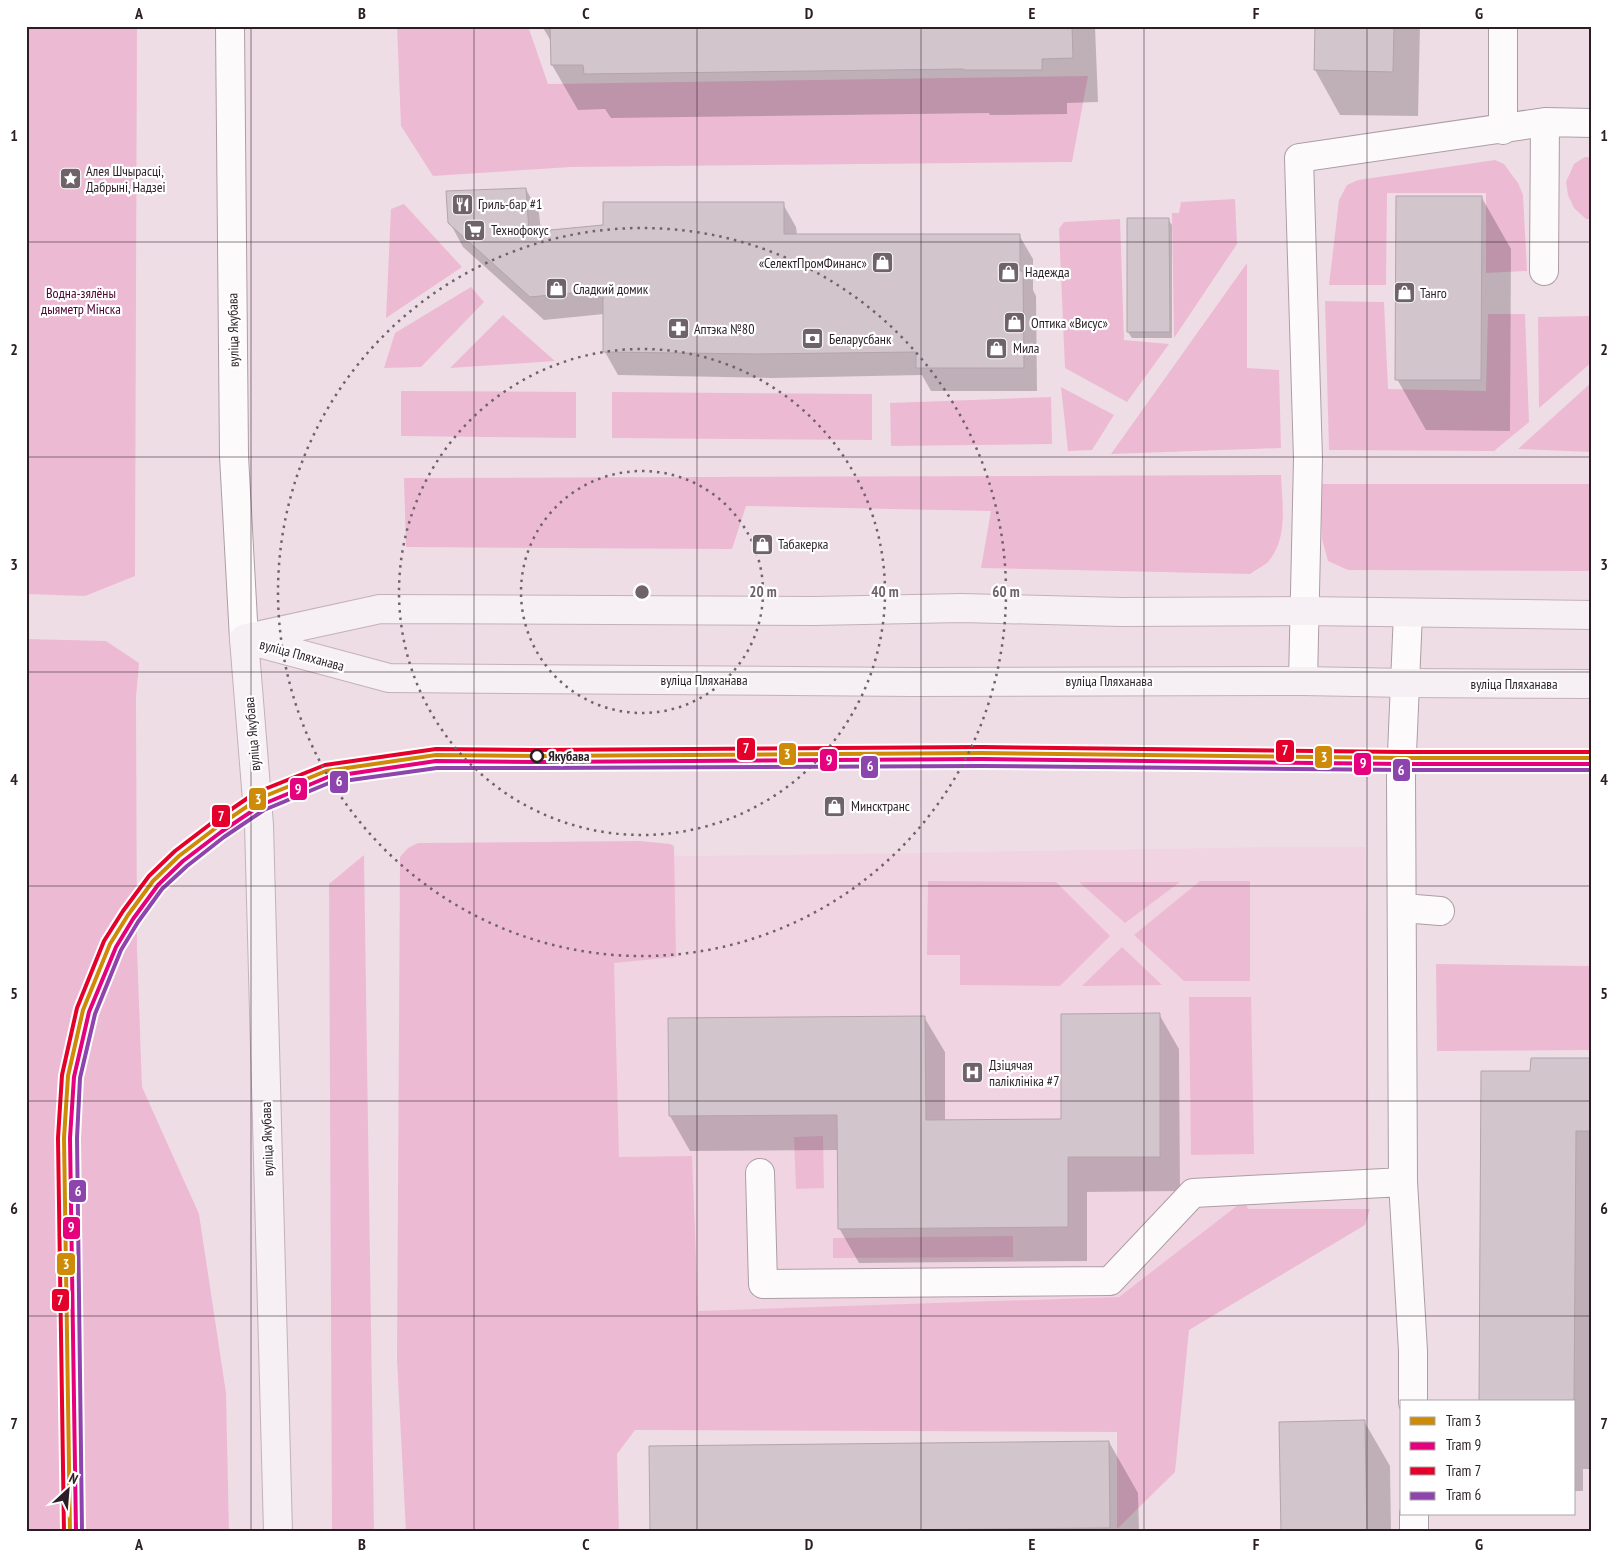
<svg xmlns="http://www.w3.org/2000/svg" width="1618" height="1558" font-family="'PT Sans Narrow',sans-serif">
  <rect width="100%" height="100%" fill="#efdde6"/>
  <path fill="#f1d4e2" d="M1276,847H1365L1370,1209H1247L1121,1306L689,1316L580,1188L578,963L668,855L686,856L912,853Z"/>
  <path fill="#edbad4" d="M26,26H137L135,576L85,596L26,594Z
    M397,26H528L548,84L1088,76L1072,162L571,167L433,176L401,126Z
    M1585,157H1592V219H1586L1574,208L1568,195L1566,182L1574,164Z
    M1495,160L1504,164L1518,183L1523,195L1527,271L1486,273V193H1387L1386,285H1329L1339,200L1347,185L1358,180Z
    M1235,199L1237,244L1174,338L1172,213H1179L1181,202Z
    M404,204L462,267L386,318L391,209Z
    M1120,219L1124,340L1169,344L1127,402L1065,368L1059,229L1064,222Z
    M1247,263V368L1279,370L1281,448L1111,454Z
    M471,287L484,302L421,367L384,368L395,333Z
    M1325,301L1384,302L1388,389L1486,391L1488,314H1525L1529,422L1494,451L1329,450Z
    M503,315L555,361L450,368Z
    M1592,316V362L1539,408L1538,317Z
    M1592,382V452L1518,449Z
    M1061,387L1114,415L1092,450L1068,451Z
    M401,391L576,392V438L401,436Z
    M612,392L872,394V440L612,438Z
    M1051,397L1052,444L891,446L890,403Z
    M1281,475C1282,504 1289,539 1267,563C1262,567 1255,570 1250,574L981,568L991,511L746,506L732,549L406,547L404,478Z
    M1320,484H1592V571L1348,570L1328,561L1322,539Z
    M26,639L106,641L139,663L136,697L137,949L142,1087L199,1214L226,1393L229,1532H26Z
    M640,841L670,844L674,846L676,957L614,963L619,1157L692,1156L698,1311L1119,1297L1238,1205L1246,1204L1248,1209H1370L1365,1225L1189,1330L1175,1472L1117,1529V1432L635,1430L617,1454L619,1532H406L397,1360L400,857L408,848L418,843Z
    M364,855L374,1532H332L329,884Z
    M928,881L1056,882L1110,936L1060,986L960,985V955H927Z
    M1200,881H1250V981H1184L1134,935Z
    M1079,882H1180L1125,923Z
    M1122,947L1162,985L1082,986Z
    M1436,964L1592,966V1050L1437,1051Z
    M1189,997H1251L1254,1154L1191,1155Z
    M823,1136L824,1188L796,1189L794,1137Z
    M1013,1236V1257L833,1258V1238Z"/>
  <path fill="#0003" d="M542,26H1095L1098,102L1067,103V114L990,115L989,113L611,118L605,109L578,110L552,65V43Z
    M1316,26H1420L1418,116L1340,115L1315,70Z
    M526,189L539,213L541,232L604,226L783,204L796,227L797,235H1019L1033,259V290L1036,296L1037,391H931L922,375L772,378L618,375L605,352L604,314L544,320L463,247L450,223Z
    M1482,198L1511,249L1510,431L1426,430L1397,379Z
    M1168,219L1172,225V338H1132L1128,332Z
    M1159,1014L1179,1049L1180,1191L1087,1192V1261L859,1263L839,1228V1150L690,1151L670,1116L924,1017L945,1052V1121H1062Z
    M1592,1060V1469H1583V1491H1574V1402H1481Z
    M1364,1421L1390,1466L1391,1532H1282Z
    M1109,1442L1138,1493L1139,1532H651Z"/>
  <path fill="#d3c5cc" stroke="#b2a4ab" d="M550,26H1072L1073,58L1042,59V70H964L963,69L584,74L583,65H551Z
    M1315,26H1394L1393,72L1314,70Z
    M526,188L529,232L603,225V202H784V234H1020V271H1023L1024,368H916V352L757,354L603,352V290L530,297L448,223L446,191Z
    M1396,196H1482L1481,380H1395Z
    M1127,218H1169L1170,332H1127Z
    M1160,1013V1157H1068V1227L838,1229L837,1115L669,1116L668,1018L925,1016L926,1120L1061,1119V1014Z
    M1531,1058H1592V1131H1576L1574,1402H1479L1481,1071H1530Z
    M1365,1420L1367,1532H1281L1279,1422Z
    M1109,1441L1110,1528L650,1532L649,1446Z"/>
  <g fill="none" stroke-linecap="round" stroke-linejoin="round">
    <defs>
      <path id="minor" d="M230,26L234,456L244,639
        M1503,130V26
        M1544,271L1545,122
        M1408,613L1401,777L1403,1182L1413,1351V1402
        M1303,681L1308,459L1299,158L1545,122L1592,123
        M1403,908L1440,911
        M760,1173L763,1284L1110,1281L1193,1193L1403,1182
        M1414,1532V1514"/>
      <path id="major" d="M247,638L380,609L814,611L962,608L1122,612L1304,611L1592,615
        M244,639L389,678L912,682L1303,681L1406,683L1592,684
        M244,639L259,825L278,1532"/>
    </defs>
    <use href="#minor" stroke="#ac9ea5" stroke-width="30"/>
    <use href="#major" stroke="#c3b1ba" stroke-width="30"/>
    <use href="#minor" stroke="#fdfafb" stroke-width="28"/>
    <use href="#major" stroke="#f6eff3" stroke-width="28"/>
    <defs>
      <path id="tram-1" d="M70,1532L64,1138L68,1076L83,1010L110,944L128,915L153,881L179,856L217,827L258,799L326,771L436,755L537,756L982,753L1403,758H1592"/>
      <path id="tram-2" d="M76,1532L70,1138L74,1077L89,1012L116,947L133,919L158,885L183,861L221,832L261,805L328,777L436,761L537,762L982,759L1403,764H1592"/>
      <path id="tram-3" d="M64,1532L58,1138L62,1075L77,1008L104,941L123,911L149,876L175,851L213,822L255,793L325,765L436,749L537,750L982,747L1403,752H1592"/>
      <path id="tram-4" d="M82,1532L77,1138L80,1078L95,1014L121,950L138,922L162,889L187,866L224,837L264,810L329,783L437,768H537L982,766L1403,770H1592"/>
    </defs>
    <use href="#tram-1" stroke="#fff" stroke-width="8"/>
    <use href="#tram-2" stroke="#fff" stroke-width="8"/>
    <use href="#tram-3" stroke="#fff" stroke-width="8"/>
    <use href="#tram-4" stroke="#fff" stroke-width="8"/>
    <use href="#tram-1" stroke="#ce8b07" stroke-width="4"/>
    <use href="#tram-2" stroke="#e5007d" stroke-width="4"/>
    <use href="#tram-3" stroke="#e4002b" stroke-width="4"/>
    <use href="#tram-4" stroke="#8e44ad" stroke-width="4"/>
  </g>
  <path fill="none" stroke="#2b1f25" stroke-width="1" stroke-opacity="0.55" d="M251,26V1532M474,26V1532M697,26V1532M921,26V1532M1144,26V1532M1367,26V1532M26,242H1592M26,457H1592M26,672H1592M26,886H1592M26,1101H1592M26,1316H1592"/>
  <g fill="none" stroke="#706269" stroke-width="2.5" stroke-dasharray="2.5 5">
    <circle cx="642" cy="592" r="121"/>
    <circle cx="642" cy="592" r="243"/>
    <circle cx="642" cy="592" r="364"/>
  </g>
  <defs>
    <symbol id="sight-square" viewBox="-11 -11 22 22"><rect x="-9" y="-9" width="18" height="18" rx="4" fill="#706269" stroke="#fff"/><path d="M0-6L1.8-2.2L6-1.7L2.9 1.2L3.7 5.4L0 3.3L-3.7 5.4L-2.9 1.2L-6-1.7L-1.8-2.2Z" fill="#fff"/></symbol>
    <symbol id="restaurant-square" viewBox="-11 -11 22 22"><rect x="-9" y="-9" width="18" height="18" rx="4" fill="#706269" stroke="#fff"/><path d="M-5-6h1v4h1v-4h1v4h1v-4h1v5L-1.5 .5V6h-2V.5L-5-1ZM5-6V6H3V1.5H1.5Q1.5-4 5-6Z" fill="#fff"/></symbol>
    <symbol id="supermarket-square" viewBox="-11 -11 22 22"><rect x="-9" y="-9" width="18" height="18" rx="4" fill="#706269" stroke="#fff"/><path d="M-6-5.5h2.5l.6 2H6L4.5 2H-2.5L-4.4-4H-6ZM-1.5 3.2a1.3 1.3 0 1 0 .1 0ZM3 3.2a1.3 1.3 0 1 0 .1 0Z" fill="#fff"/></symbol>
    <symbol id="shop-square" viewBox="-11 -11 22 22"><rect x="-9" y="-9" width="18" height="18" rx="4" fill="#706269" stroke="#fff"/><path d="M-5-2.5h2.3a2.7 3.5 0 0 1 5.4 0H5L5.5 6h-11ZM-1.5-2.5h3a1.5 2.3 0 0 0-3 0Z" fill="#fff"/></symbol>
    <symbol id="pharmacy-square" viewBox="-11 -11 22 22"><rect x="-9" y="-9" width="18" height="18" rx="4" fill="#706269" stroke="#fff"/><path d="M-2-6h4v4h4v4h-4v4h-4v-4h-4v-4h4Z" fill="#fff"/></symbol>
    <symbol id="bank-square" viewBox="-11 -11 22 22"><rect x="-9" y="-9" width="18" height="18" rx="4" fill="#706269" stroke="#fff"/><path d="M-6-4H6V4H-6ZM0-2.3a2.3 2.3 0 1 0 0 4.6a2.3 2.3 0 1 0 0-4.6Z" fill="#fff"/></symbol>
    <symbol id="hospital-square" viewBox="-11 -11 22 22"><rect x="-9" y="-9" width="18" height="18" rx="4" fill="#706269" stroke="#fff"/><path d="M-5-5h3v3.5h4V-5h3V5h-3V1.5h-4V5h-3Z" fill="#fff"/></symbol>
  </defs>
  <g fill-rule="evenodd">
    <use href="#sight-square" x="58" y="166" width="25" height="25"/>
    <use href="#restaurant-square" x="450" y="192" width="25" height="25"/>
    <use href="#supermarket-square" x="462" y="218" width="25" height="25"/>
    <use href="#shop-square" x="870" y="250" width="25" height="25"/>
    <use href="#shop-square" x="996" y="260" width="25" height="25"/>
    <use href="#shop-square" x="544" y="276" width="25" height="25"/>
    <use href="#shop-square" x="1392" y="280" width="25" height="25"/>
    <use href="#shop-square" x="1002" y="310" width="25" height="25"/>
    <use href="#pharmacy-square" x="666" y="316" width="25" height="25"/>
    <use href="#bank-square" x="800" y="326" width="25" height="25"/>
    <use href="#shop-square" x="984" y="336" width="25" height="25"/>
    <use href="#shop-square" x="750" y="532" width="25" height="25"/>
    <use href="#shop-square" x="822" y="794" width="25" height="25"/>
    <use href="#hospital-square" x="960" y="1060" width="25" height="25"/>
  </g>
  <circle fill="#fff" stroke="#2b1f25" stroke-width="2.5" cx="537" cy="756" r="6"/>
  <g text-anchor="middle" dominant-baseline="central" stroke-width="4.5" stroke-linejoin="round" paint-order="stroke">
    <g font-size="14" fill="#2b1f25" stroke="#fff" text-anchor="start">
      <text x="86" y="171">Алея Шчырасці,<tspan x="86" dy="16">Дабрыні, Надзеі</tspan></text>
      <text x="478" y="204">Гриль-бар #1</text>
      <text x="491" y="230">Технофокус</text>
      <text x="867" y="263" text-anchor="end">«СелектПромФинанс»</text>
      <text x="1025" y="272">Надежда</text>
      <text x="573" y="289">Сладкий домик</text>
      <text x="1420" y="293">Танго</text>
      <text x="1031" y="323">Оптика «Висус»</text>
      <text x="694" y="329">Аптэка №80</text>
      <text x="829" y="339">Беларусбанк</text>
      <text x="1013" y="348">Мила</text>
      <text x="778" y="544">Табакерка</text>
      <text x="851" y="806">Минсктранс</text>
      <text x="989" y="1065">Дзіцячая<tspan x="989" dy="16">паліклініка #7</tspan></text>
    </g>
    <g font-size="14" fill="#4e0435" stroke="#fff">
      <text x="81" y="293">Водна-зялёны<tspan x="81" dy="16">дыяметр Мінска</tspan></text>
    </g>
    <g font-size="14" fill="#2b1f25" stroke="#fff">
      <text transform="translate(233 330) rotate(-91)">вуліца Якубава</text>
      <text transform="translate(302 655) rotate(15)">вуліца Пляханава</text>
      <text x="704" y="680">вуліца Пляханава</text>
      <text x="1109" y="681">вуліца Пляханава</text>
      <text x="1514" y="684">вуліца Пляханава</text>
      <text transform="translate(252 734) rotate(-95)">вуліца Якубава</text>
      <text transform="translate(267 1139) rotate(-92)">вуліца Якубава</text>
    </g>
    <g font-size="14" font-weight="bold" fill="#2b1f25" stroke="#fff" text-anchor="start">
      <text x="548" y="756">Якубава</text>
    </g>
  </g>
  <circle cx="642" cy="592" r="8" fill="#706269" stroke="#fff" stroke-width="2.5"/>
  <g font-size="15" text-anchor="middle" font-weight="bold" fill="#706269" stroke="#fff" stroke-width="4.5" stroke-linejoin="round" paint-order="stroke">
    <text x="763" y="597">20 m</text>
    <text x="885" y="597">40 m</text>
    <text x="1006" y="597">60 m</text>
  </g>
  <g stroke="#fff" stroke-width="2">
    <rect x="736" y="737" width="20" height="24" rx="5" fill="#e4002b"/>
    <rect x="1275" y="739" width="20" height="24" rx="5" fill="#e4002b"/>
    <rect x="778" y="742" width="19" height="24" rx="5" fill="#ce8b07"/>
    <rect x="1314" y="745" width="19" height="24" rx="5" fill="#ce8b07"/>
    <rect x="819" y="748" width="19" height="24" rx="5" fill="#e5007d"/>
    <rect x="1353" y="752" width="19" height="24" rx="5" fill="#e5007d"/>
    <rect x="860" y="755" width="19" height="24" rx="5" fill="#8e44ad"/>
    <rect x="1392" y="758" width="19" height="24" rx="5" fill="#8e44ad"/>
    <rect x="329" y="770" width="20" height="24" rx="5" fill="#8e44ad"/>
    <rect x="289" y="777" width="19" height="24" rx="5" fill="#e5007d"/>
    <rect x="248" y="787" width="19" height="24" rx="5" fill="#ce8b07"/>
    <rect x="211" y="804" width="20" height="24" rx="5" fill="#e4002b"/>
    <rect x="68" y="1179" width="19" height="24" rx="5" fill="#8e44ad"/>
    <rect x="62" y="1216" width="19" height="24" rx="5" fill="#e5007d"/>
    <rect x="56" y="1252" width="20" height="24" rx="5" fill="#ce8b07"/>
    <rect x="51" y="1288" width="19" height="24" rx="5" fill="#e4002b"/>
  </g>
  <g font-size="14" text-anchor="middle" font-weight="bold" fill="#fff">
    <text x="746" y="753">7</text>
    <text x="1285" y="755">7</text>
    <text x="787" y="759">3</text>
    <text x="1324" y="762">3</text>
    <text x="829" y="765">9</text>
    <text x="1363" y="768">9</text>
    <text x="870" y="771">6</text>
    <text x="1401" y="775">6</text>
    <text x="339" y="786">6</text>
    <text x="298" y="794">9</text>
    <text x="258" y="804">3</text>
    <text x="221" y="821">7</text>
    <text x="78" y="1196">6</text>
    <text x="71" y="1232">9</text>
    <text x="66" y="1269">3</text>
    <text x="60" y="1305">7</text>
  </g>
  <rect width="1618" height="1558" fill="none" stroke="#ffffff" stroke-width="55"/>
  <rect x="1400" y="1400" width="175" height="115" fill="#ffffff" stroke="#aaa5a8"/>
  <rect x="1410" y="1417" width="25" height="8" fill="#ce8b07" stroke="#aaa5a8"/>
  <text x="1446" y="1426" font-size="15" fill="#2b1f25">Tram 3</text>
  <rect x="1410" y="1442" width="25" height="8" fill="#e5007d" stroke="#aaa5a8"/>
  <text x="1446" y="1450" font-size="15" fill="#2b1f25">Tram 9</text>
  <rect x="1410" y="1467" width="25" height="8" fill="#e4002b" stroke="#aaa5a8"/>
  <text x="1446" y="1476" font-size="15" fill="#2b1f25">Tram 7</text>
  <rect x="1410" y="1492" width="25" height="8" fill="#8e44ad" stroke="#aaa5a8"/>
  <text x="1446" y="1500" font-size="15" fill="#2b1f25">Tram 6</text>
  <g transform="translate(68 1490) rotate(26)" stroke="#ffffff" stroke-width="4" paint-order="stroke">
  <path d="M0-4L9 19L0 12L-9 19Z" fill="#2b1f25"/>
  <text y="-8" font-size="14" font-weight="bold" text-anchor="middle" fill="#2b1f25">N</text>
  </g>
  <rect x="28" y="28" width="1562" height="1502" fill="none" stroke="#2b1f25" stroke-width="2"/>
  <g font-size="16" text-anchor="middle" font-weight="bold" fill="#2b1f25">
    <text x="139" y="19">A</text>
    <text x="362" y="19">B</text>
    <text x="586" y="19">C</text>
    <text x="809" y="19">D</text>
    <text x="1032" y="19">E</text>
    <text x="1256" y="19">F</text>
    <text x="1479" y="19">G</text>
    <text x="14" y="141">1</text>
    <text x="1604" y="141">1</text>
    <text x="14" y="355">2</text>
    <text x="1604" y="355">2</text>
    <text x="14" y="570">3</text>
    <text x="1604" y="570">3</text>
    <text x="14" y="785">4</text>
    <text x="1604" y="785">4</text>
    <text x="14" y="999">5</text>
    <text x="1604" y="999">5</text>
    <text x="14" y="1214">6</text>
    <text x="1604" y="1214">6</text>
    <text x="14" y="1429">7</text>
    <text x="1604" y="1429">7</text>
    <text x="139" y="1550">A</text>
    <text x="362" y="1550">B</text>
    <text x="586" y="1550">C</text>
    <text x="809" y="1550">D</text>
    <text x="1032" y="1550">E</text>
    <text x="1256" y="1550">F</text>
    <text x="1479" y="1550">G</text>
  </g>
</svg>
